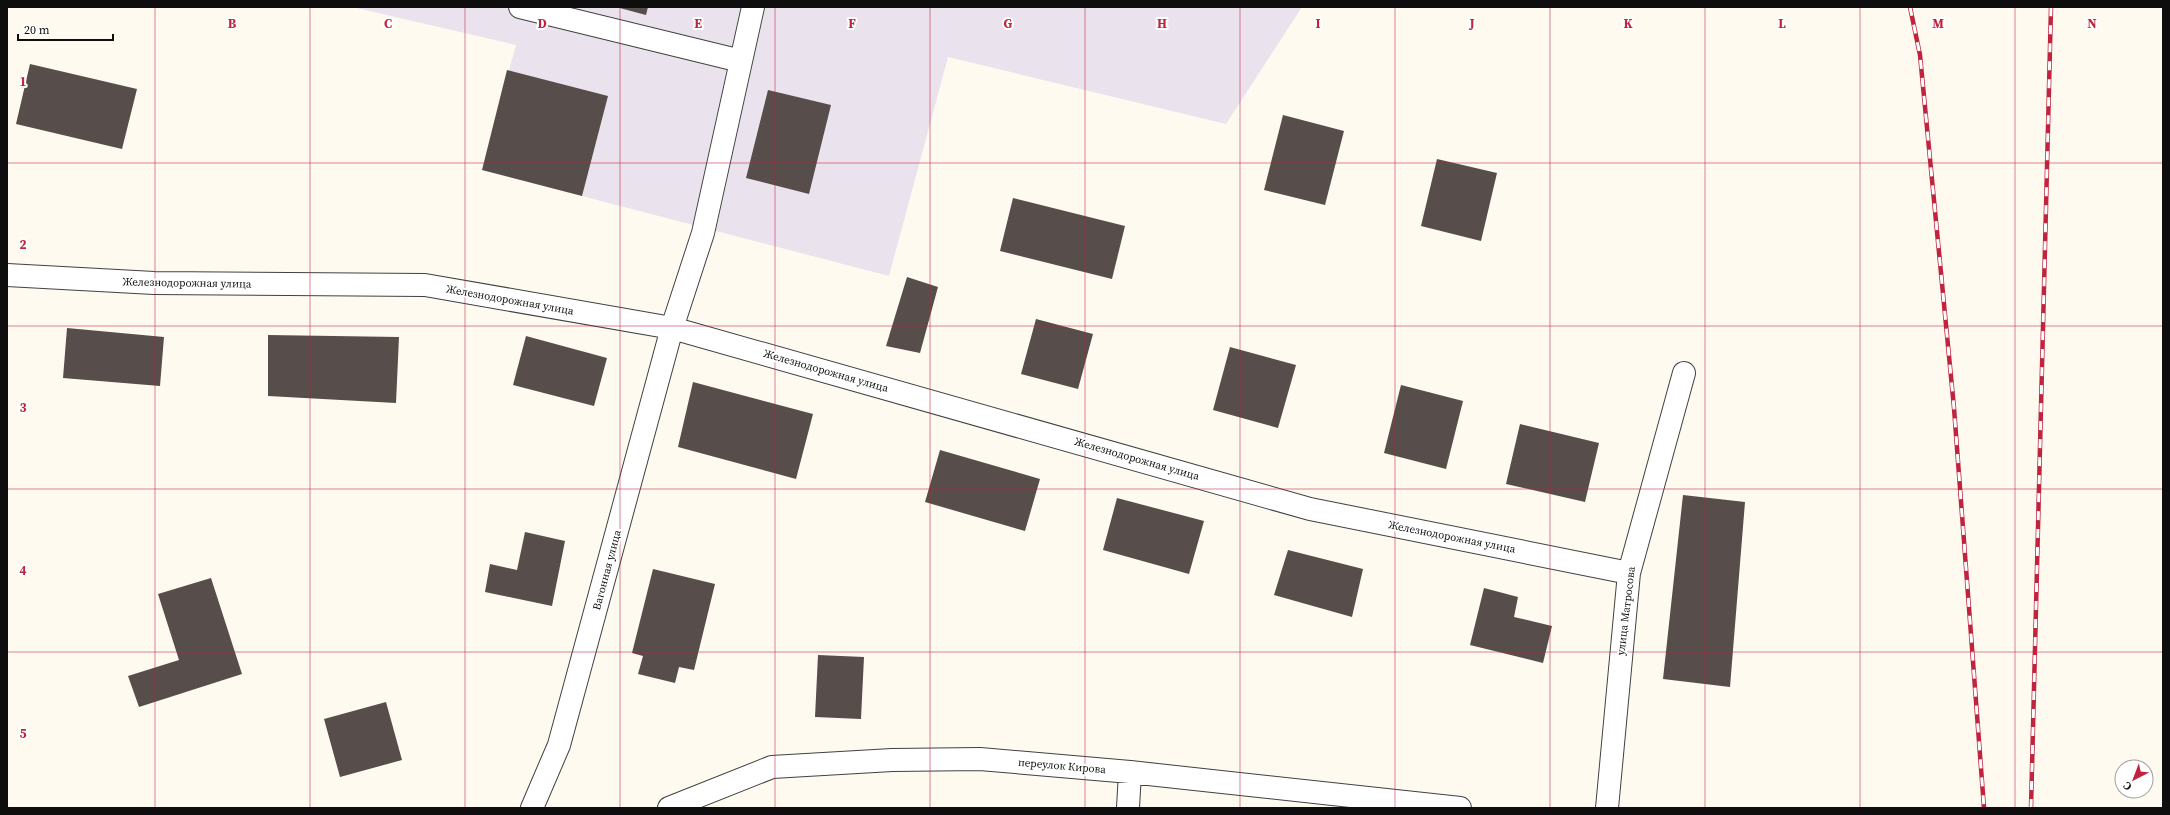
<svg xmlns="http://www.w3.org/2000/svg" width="2170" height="815" font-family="'Source Serif 4',serif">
  <rect width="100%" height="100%" fill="#fffaef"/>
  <path fill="#eae2ed" d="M352,7H1302L1226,124L948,57L889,276L482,170L516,45Z"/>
  <path fill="#574d4a" d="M616,7H648L646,15Z
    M30,64L137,89L122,149L16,124Z
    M507,70L608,96L582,196L482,170Z
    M768,90L831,105L809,194L746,178Z
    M1283,115L1344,131L1325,205L1264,190Z
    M1437,159L1497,173L1481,241L1421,226Z
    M1013,198L1125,226L1112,279L1000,251Z
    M907,277L938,287L920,353L886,346Z
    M1036,319L1093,334L1078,389L1021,374Z
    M67,328L164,337L160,386L63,378Z
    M268,335L399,337L396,403L268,396Z
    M526,336L607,358L594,406L513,385Z
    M1230,347L1296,365L1278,428L1213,410Z
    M693,382L813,414L796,479L678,447Z
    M1401,385L1463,401L1446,469L1384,453Z
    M1520,424L1599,443L1585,502L1506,484Z
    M940,450L1040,479L1025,531L925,502Z
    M1683,495L1745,502L1730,687L1663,679Z
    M1117,498L1204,521L1189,574L1103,550Z
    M525,532L565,541L552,606L485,592L490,564L517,570Z
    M1288,550L1363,569L1352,617L1274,595Z
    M653,569L715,584L694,670L679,667L675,683L638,674L643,656L632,653Z
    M211,578L242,674L139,707L128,676L179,660L158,594Z
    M1484,588L1518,597L1514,617L1552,626L1543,663L1470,645Z
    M818,655L864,657L861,719L815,717Z
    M386,702L402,760L340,777L324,719Z"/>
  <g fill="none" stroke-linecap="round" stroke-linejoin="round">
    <defs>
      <path id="minor" d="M520,7L741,61
        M7,275L154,283L425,285L672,328L1310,509L1629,573
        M532,808L559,745L672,328L703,233L753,7
        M669,808L772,767L892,760L980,759L1130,772L1460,808
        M1128,808L1130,772
        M1607,808L1629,573L1684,373"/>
    </defs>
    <use href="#minor" stroke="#414141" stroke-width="24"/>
    <use href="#minor" stroke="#fff" stroke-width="22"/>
    <defs>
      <path id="rail" d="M1910,7L1920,55L1954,408L1984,808
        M2031,808L2051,7"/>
    </defs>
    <use href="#rail" stroke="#c0233e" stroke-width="4.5"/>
    <use href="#rail" stroke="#fff" stroke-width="3" stroke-dasharray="9" stroke-linecap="butt"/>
  </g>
  <path fill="none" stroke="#c0233e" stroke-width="1" stroke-opacity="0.55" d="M155,7V808M310,7V808M465,7V808M620,7V808M775,7V808M930,7V808M1085,7V808M1240,7V808M1395,7V808M1550,7V808M1705,7V808M1860,7V808M2015,7V808M7,163H2163M7,326H2163M7,489H2163M7,652H2163"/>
  <g text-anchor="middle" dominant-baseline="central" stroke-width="4" stroke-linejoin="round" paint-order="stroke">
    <g font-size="11" fill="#0e0e0e" stroke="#fff">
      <text transform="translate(187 283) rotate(1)">Железнодорожная улица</text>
      <text transform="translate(510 300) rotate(10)">Железнодорожная улица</text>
      <text transform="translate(826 371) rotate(16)">Железнодорожная улица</text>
      <text transform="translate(1137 459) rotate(16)">Железнодорожная улица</text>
      <text transform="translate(1452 537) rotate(11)">Железнодорожная улица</text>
      <text transform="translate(607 570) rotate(-75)">Вагонная улица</text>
      <text transform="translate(1626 611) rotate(-83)">улица Матросова</text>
      <text transform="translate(1062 766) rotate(5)">переулок Кирова</text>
    </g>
  </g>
  <g font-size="13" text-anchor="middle" font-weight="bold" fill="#c0233e" stroke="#fff" stroke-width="4" stroke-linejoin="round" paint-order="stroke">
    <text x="232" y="28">B</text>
    <text x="388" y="28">C</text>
    <text x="542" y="28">D</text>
    <text x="698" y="28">E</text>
    <text x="852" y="28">F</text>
    <text x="1008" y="28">G</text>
    <text x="1162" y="28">H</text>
    <text x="1318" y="28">I</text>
    <text x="1472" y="28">J</text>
    <text x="1628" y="28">K</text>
    <text x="1782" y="28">L</text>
    <text x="1938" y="28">M</text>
    <text x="2092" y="28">N</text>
    <text x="23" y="86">1</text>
    <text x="23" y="249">2</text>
    <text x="23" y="412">3</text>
    <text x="23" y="575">4</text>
    <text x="23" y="738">5</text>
  </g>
  <rect width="2170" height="815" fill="none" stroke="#0e0e0e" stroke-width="16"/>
  <g transform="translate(2134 779) rotate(222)"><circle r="19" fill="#ffffff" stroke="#9f9f9f"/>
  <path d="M0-3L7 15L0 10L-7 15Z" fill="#c0233e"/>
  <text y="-6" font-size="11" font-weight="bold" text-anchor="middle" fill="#0e0e0e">С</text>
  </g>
  <path d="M18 34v6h95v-6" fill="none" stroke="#0e0e0e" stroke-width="2"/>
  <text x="24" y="34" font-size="12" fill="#0e0e0e" stroke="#ffffff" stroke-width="3" paint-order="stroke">20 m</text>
</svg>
